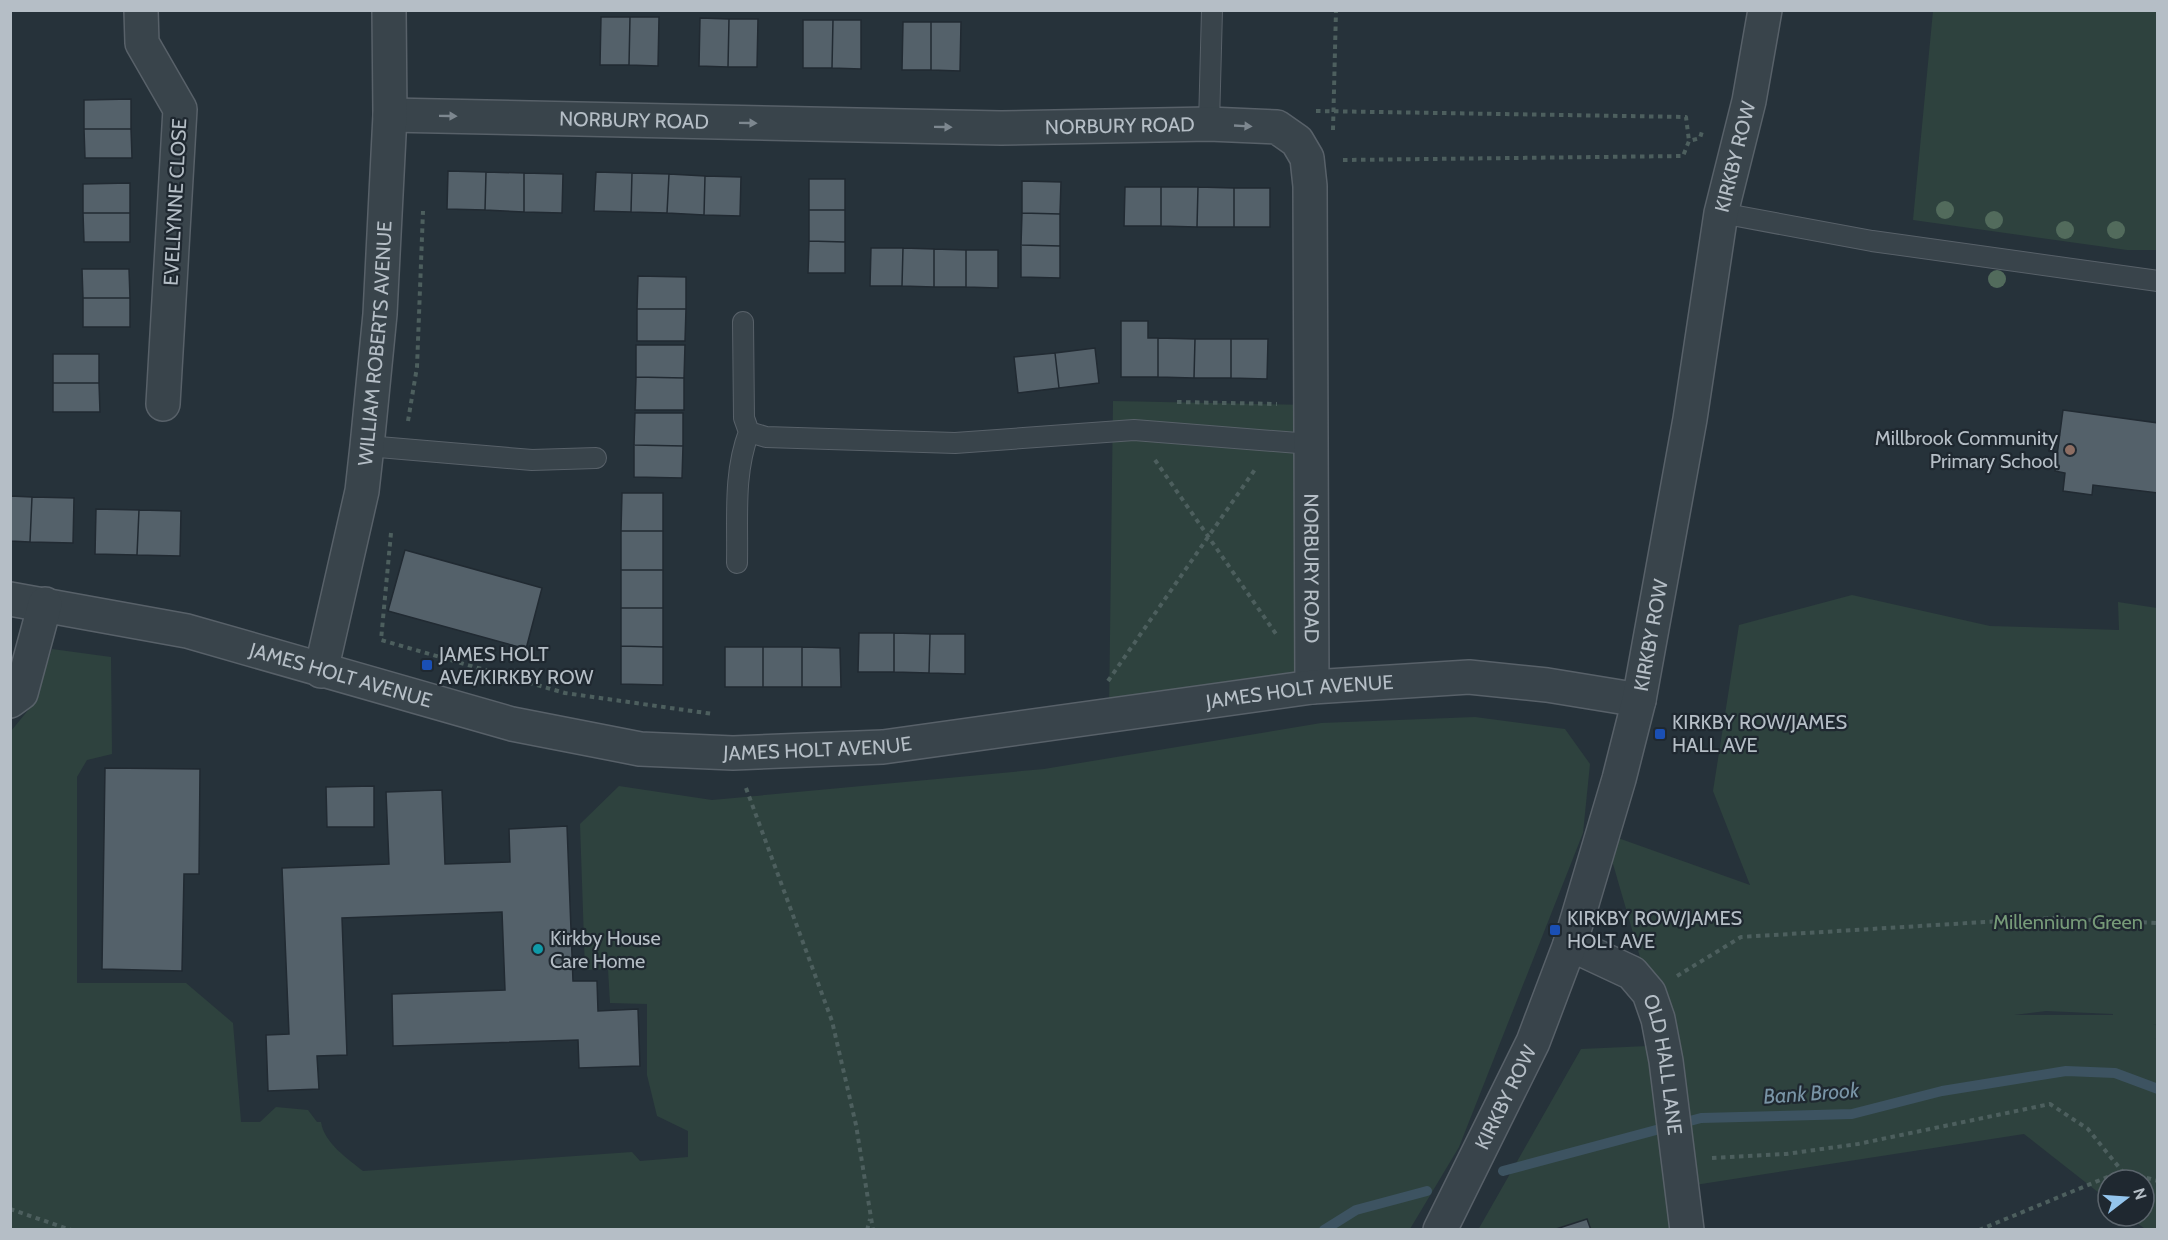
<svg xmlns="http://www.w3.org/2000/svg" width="2168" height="1240" font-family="Cabin,sans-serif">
  <rect width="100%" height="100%" fill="#26323a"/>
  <path fill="#2e423e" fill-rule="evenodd" d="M1933,11H2157V250H2127L1913,220Z
    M1113,401L1311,405L1312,687L1109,714Z
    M1852,595L1990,626L2119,630L2118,602L2157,608V1025L2153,1024L2158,1026L2157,1040L2154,1038L2158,1041L2157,1229H2145L2128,1216H2144V1180H2108V1200L2024,1134L1682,1187L1658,1019L1604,833L1750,885L1713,791L1739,625ZM2046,1011L2113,1014V1015H2014Z
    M52,649L111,657L112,754L87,760L77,777V983H186L233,1023L241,1122H260L276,1107L308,1110L317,1122H321C324,1143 348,1159 363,1171L632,1152L640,1161L688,1157V1131L657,1116L647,1075V1004L610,1003L608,969L585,970L580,824L619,786L712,800L1044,769L1321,723L1475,717L1565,729L1590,764L1583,833L1459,1147L1410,1229L11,1230V731L34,703Z
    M1648,1046L1675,1229L1478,1230L1581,1049Z"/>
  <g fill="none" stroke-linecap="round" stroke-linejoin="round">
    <path stroke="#3d5361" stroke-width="10" d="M1503,1171L1701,1118L1852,1114L1942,1091L2066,1071L2115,1073L2158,1089
      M1324,1230L1356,1210L1427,1191"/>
  </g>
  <path fill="#54616a" stroke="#212a32" stroke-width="1.5" d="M601,17H630L629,65H600Z
    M630,17H659L658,66L629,65Z
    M700,18L729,19L728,67L699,66Z
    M729,19H758L757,67H728Z
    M803,20H833L832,68H803Z
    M833,20H861V69L832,68Z
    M903,22H931V70H902Z
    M931,22H961L960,71L931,70Z
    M131,99V129H84V100Z
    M84,129H131L132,158H85Z
    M448,171L486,172L485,210L447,209Z
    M486,172L524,173V212L485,210Z
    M596,172L632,173L631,212L594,211Z
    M524,173L563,174L562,213L524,212Z
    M632,173L669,174L667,213L631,212Z
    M669,174L705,176L704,215L667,213Z
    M705,176L741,177L740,216L704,215Z
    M809,179H845V210H809Z
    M1022,181L1061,182L1060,214L1022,213Z
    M130,183V213H83V184Z
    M1125,187H1161V226H1124Z
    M1161,187H1198L1197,227L1161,226Z
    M1198,187L1234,188V227H1197Z
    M1234,188H1270V227H1234Z
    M809,210H845V242L809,241Z
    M83,213H130V242H84Z
    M1022,213L1060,214V246L1021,245Z
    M809,241L845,242V273H808Z
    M1021,245L1060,246V278L1021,277Z
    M871,248H903L902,286H870Z
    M903,248L934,249V287L902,286Z
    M934,249L966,250V287H934Z
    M966,250H998V288L966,287Z
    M82,269H129L130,298H83Z
    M638,276L686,277V309H637Z
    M83,298H130V327H83Z
    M637,309H686L685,341H637Z
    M1121,321H1148V338H1158V377H1121Z
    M1158,338L1195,339L1194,378L1158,377Z
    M1195,339H1231V378H1194Z
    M1231,339H1268L1267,379L1231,378Z
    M636,345H685L684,378L636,377Z
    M1095,348L1099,383L1059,388L1055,353Z
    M1055,353L1059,388L1018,393L1014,357Z
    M53,354H99V383H53Z
    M636,377L684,378V410H635Z
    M53,383H99L100,412H53Z
    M2063,410L2158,423V493L2093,485L2092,495L2063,491L2065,473L2055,471Z
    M635,413H683V446L634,445Z
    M634,445L683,446L682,478L634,477Z
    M622,493H663V531H621Z
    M10,496L32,497L30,542L10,541Z
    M32,497L74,498L73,543L30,542Z
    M96,509L139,510L137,555L95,554Z
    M139,510L181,511L180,556L137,555Z
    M621,531H663V570H621Z
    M405,550L542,588L526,649L388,611Z
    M621,570H663V608H621Z
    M621,608H663V647L621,646Z
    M859,633H894V672H858Z
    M894,633L930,634L929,673L894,672Z
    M930,634H965V674L929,673Z
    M621,646L663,647V685L621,684Z
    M725,647H763V687H725Z
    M763,647H802V687H763Z
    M802,647L840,648L841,687H802Z
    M105,768L200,769L199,874H184L182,971L102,969Z
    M374,786V827H327L326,787Z
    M442,790L445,864L510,862L509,829L567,826L573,981H597L598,1011L638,1009L640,1066L579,1068L578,1040L393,1046L392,994L505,990L502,912L342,918L347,1055L317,1056L319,1089L268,1091L266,1035L289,1034L282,868L389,864L386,792Z
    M1587,1219L1591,1230H1553Z"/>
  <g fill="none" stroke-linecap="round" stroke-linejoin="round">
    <defs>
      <path id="service" d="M1209,124L1212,10
        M1721,213L1872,241L2158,281
        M743,322L744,418L749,432L766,437L955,443L1134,430L1311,444
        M367,446L532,460L596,458
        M737,563C738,519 733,474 749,432"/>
      <g id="minor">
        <path d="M141,10L142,43L180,109L163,404"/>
        <path id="s1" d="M390,115L1001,128L1209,124L1277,127L1297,141L1307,158L1310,186L1312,687"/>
        <path id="s2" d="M10,599L187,631L512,724L640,749L733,753L883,747L1312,687L1469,677L1547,685L1639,700"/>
        <path id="s3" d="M321,671L362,491L367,446L380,314L390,115L389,10"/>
        <path d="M10,701L21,693L45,604"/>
        <path id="s4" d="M1570,944L1632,973L1649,993L1658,1019L1666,1061L1687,1230"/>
      </g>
      <g id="tertiary">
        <path id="s5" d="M1440,1230L1533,1042L1570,944L1619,779L1639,700L1690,419L1721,213L1749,101L1765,10"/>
      </g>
    </defs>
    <use href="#service" stroke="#586169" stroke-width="22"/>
    <use href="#minor" stroke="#586169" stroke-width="36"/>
    <use href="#tertiary" stroke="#586169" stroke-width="36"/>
    <path stroke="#4d5f5e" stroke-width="4" stroke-dasharray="4.5 4.5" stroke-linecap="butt" d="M1316,111L1686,117L1689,141
      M1333,130L1336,10
      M1343,160L1683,156L1689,141L1700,138L1703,128
      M1177,402L1277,404
      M408,421L417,367L423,211
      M1155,460L1276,634
      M391,533L381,640L565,693L713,714
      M1108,681L1256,468
      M746,788L832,1021L856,1125L873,1230
      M1677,976L1741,937L2050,918L2158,923
      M1712,1158L1786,1154L1858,1144L2050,1104L2088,1129L2122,1171L2158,1181
      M10,1209L71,1230
      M867,1230L870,1219
      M1979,1230L2122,1171"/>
    <use href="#service" stroke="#39444b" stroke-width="20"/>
    <use href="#minor" stroke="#39444b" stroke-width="33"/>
    <use href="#tertiary" stroke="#39444b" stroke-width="33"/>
  </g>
  <g fill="#526b5c">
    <circle cx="1945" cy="210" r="9"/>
    <circle cx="1994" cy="220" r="9"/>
    <circle cx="2065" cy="230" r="9"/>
    <circle cx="2116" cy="230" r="9"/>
    <circle cx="1997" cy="279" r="9"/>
  </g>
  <defs><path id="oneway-solid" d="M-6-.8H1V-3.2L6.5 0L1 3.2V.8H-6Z" transform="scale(1.5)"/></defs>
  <g fill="#7d878f">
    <use href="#oneway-solid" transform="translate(448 116) rotate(1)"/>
    <use href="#oneway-solid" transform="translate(748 123) rotate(1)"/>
    <use href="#oneway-solid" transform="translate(1243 126) rotate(3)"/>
    <use href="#oneway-solid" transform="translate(943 127) rotate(1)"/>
  </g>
  <circle fill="#8d6e63" stroke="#1f2830" stroke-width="2" cx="2070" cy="450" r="6"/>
  <g fill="#1a4fb4" stroke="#1f2830" stroke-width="2">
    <rect x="421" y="659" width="12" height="12" rx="3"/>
    <rect x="1654" y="728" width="12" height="12" rx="3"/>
    <rect x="1549" y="924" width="12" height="12" rx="3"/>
  </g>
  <circle fill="#0f9aa8" stroke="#1f2830" stroke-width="2" cx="538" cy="949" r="6"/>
  <g text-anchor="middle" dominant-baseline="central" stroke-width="4.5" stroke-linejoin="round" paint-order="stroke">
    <g font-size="20" fill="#b5bec6" stroke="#1f2830">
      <text stroke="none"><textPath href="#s1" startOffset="244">NORBURY ROAD</textPath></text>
      <text stroke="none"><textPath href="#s1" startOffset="730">NORBURY ROAD</textPath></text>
      <text stroke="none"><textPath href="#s5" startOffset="1120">KIRKBY ROW</textPath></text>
      <text transform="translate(175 202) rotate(-87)">EVELLYNNE CLOSE</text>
      <text stroke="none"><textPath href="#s3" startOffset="333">WILLIAM ROBERTS AVENUE</textPath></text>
      <text stroke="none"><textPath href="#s1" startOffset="1342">NORBURY ROAD</textPath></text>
      <text stroke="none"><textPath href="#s5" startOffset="634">KIRKBY ROW</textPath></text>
      <text stroke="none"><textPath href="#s2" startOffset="340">JAMES HOLT AVENUE</textPath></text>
      <text stroke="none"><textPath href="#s2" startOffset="1312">JAMES HOLT AVENUE</textPath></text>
      <text stroke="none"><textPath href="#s2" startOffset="826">JAMES HOLT AVENUE</textPath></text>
      <text stroke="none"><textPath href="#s4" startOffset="168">OLD HALL LANE</textPath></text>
      <text stroke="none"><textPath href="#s5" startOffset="148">KIRKBY ROW</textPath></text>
    </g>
    <g font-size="20" fill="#b5bec6" stroke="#1f2830" text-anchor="start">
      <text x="2058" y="438" text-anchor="end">Millbrook Community<tspan x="2058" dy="23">Primary School</tspan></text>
      <text x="439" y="654">JAMES HOLT<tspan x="439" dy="23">AVE/KIRKBY ROW</tspan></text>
      <text x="1672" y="722">KIRKBY ROW/JAMES<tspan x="1672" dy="23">HALL AVE</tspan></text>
      <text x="1567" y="918">KIRKBY ROW/JAMES<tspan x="1567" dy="23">HOLT AVE</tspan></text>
      <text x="550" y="938">Kirkby House<tspan x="550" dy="23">Care Home</tspan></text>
    </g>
    <g font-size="20" fill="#769a78" stroke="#1f2830">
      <text x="2068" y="922">Millennium Green</text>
    </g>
    <g font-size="21" font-style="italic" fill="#7994a6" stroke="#1f2830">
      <text transform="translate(1811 1093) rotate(-4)">Bank Brook</text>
    </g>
  </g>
  <rect width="2168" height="1240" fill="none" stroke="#b5bec6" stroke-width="24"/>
  <g transform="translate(2126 1198) rotate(73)"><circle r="28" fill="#1f2830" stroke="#5b646c" stroke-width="1.5"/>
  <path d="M0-4.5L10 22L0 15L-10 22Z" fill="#94c5ed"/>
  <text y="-9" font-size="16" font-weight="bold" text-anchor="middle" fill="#b5bec6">N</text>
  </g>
</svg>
